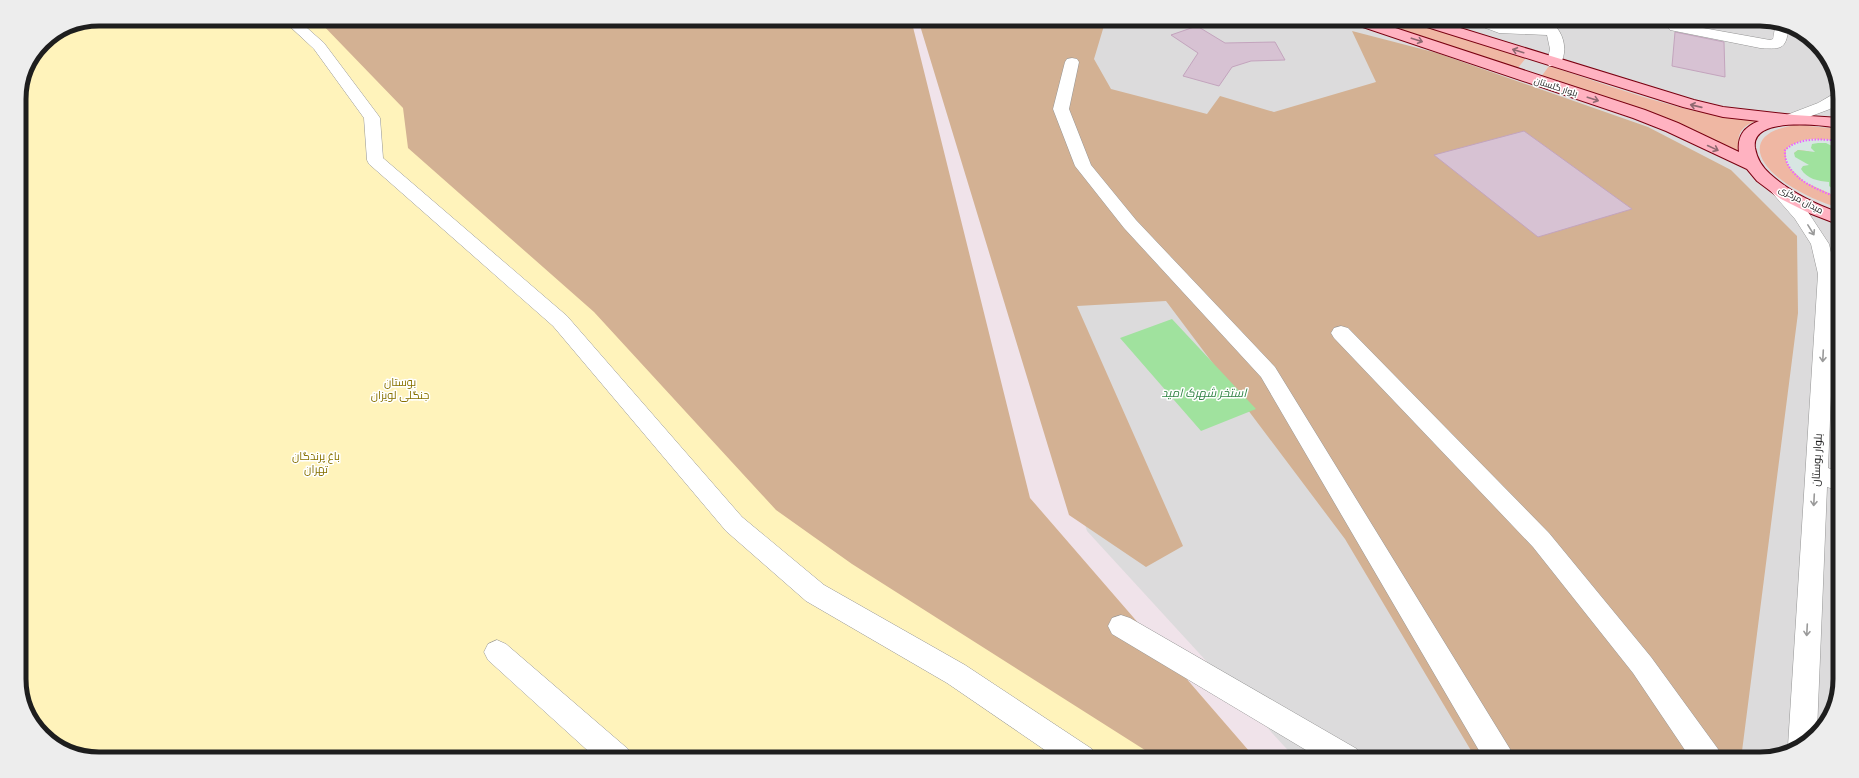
<svg xmlns="http://www.w3.org/2000/svg" width="1859" height="778" font-family="'Fira Sans Condensed',Cairo,sans-serif">
  <rect width="100%" height="100%" fill="#f0e3ea"/>
  <path fill="#dcdbdc" d="M931,19H1760L1791,25L1824,50L1840,94V679L1834,710L1805,745L1761,759H1296L1087,531L995,235Z"/>
  <path fill="#efb7a3" d="M1367,19H1396L1439,30L1526,58L1517,69Z
    M1549,66C1615,87 1690,117 1759,120C1735,127 1735,141 1744,162C1725,149 1707,135 1686,126C1640,105 1590,93 1541,77Z
    M1797,125L1840,129V141L1824,139L1790,168L1805,182L1840,198V208C1821,203 1803,194 1787,184C1750,159 1748,131 1797,125Z"/>
  <path fill="#d3b193" d="M99,19H911L1030,498L1256,759H99L68,753L35,728L19,685V94L27,64L42,42L68,25Z
    M918,19H1106L1094,59L1111,89L1207,114L1220,96L1274,112L1376,82L1352,31L1437,53L1648,127L1731,170L1797,236L1798,313L1741,759H1476L1345,539L1166,301L1077,306L1183,546L1146,567L1069,515Z"/>
  <path fill="#fff3bb" d="M99,19H317L403,108L408,148L594,312L776,510L852,564L1159,759H99L68,753L35,728L19,685V94L27,64L42,42L68,25Z"/>
  <path fill="#d7e6e2" d="M1813,139L1840,141V150L1835,147L1815,152L1798,150L1794,153L1810,165L1821,181L1829,182L1834,191L1840,194V198L1805,182L1790,168L1786,162V150L1789,146L1803,140Z"/>
  <path fill="#a0e29e" d="M1818,143H1826L1840,150V194L1829,186V182C1818,181 1807,179 1801,169L1803,166L1809,165L1795,157L1794,153L1798,150L1815,152L1811,148L1812,144Z
    M1172,319L1256,409L1201,431L1120,338Z"/>
  <path fill="#d7c2d3" stroke="#c3a4bd" d="M1197,26L1225,43L1275,42L1285,60L1251,61L1232,67L1219,86L1183,76L1198,53L1171,35Z
    M1675,32L1724,42L1725,77L1672,66Z
    M1524,131L1632,209L1538,237L1434,155Z"/>
  <g fill="none" stroke-linecap="round" stroke-linejoin="round">
    <defs>
      <path id="street" d="M282,19H297L324,43L378,115L380,118L383,158L567,316L742,517L824,585L965,665L1092,749L1096,759H1058L947,683L806,601L726,531L553,326L369,164L367,160L364,118L314,49Z
        M1468,19H1487L1501,25L1536,26L1533,22L1535,19C1538,19 1543,18 1545,19C1563,26 1570,51 1559,66H1549L1547,63L1550,49L1547,35L1499,33L1470,22Z
        M1776,22L1789,25C1786,48 1784,50 1760,48L1670,30L1668,27L1670,24L1675,23L1770,40L1773,39Z
        M1072,58L1077,59L1079,62L1069,109L1091,165L1136,220L1275,367L1510,749L1514,759H1484L1261,377L1124,228L1075,166L1053,109L1065,62L1067,59Z
        M1839,91L1840,102L1830,109L1790,124L1784,122L1782,119L1784,116L1818,103Z
        M1778,184L1784,185L1808,212L1829,244L1836,274L1828,468L1840,473V491L1827,487L1817,731L1805,745L1790,750L1788,746L1818,274L1811,244L1795,219L1769,189L1772,185Z
        M1341,326L1348,328L1549,533L1651,657L1718,749L1722,759H1691L1633,673L1533,547L1334,338L1331,333L1334,328Z
        M1121,615L1130,618L1357,749L1361,759H1321L1112,634L1108,626L1112,618Z
        M497,640L506,644L628,749L632,759H597L488,660L484,652L488,644Z"/>
      <path id="secondary" d="M1346,19H1368L1645,110L1678,123L1739,152C1737,136 1744,127 1759,121L1723,117L1683,107L1411,22L1409,19H1431L1694,100L1723,107L1794,115L1840,118V128C1821,125 1750,116 1755,148C1757,159 1762,167 1770,174C1790,192 1815,204 1840,213V225L1809,213L1781,199L1757,181L1747,169L1666,131L1633,118L1348,22Z"/>
    </defs>
    <use href="#street" stroke="#959595" stroke-width="1"/>
    <use href="#secondary" stroke="#7a0011" stroke-width="2"/>
    <path stroke="#e965ff" stroke-width="2" stroke-dasharray="1.5 1.5" stroke-linecap="butt" d="M1840,141C1822,139 1799,137 1785,150C1783,177 1819,191 1840,198"/>
    <use href="#street" fill="#fff" fill-rule="evenodd"/>
    <use href="#secondary" fill="#ffb2c1" fill-rule="evenodd"/>
  </g>
  <defs><path id="oneway-shaft" d="M-6 0H5M1.5-3L5.5 0L1.5 3" fill="none" stroke-width="1.6" stroke-linecap="round" stroke-linejoin="round"/></defs>
  <g stroke="#8e6870">
    <use href="#oneway-shaft" transform="translate(1417 40) rotate(18)"/>
    <use href="#oneway-shaft" transform="translate(1518 51) rotate(-163)"/>
    <use href="#oneway-shaft" transform="translate(1593 99) rotate(18)"/>
    <use href="#oneway-shaft" transform="translate(1696 106) rotate(-167)"/>
    <use href="#oneway-shaft" transform="translate(1713 148) rotate(25)"/>
  </g>
  <g stroke="#9a9a9a">
    <use href="#oneway-shaft" transform="translate(1811 230) rotate(58)"/>
    <use href="#oneway-shaft" transform="translate(1823 356) rotate(93)"/>
    <use href="#oneway-shaft" transform="translate(1814 500) rotate(93)"/>
    <use href="#oneway-shaft" transform="translate(1807 630) rotate(93)"/>
  </g>
  <g text-anchor="middle" dominant-baseline="central" stroke-width="3" stroke-linejoin="round" paint-order="stroke">
    <g font-size="9" fill="#1e1e1e" stroke="#fff">
      <text transform="translate(1556 87) rotate(18)">بلوار گلستان</text>
      <text transform="translate(1801 200) rotate(28)">میدان مرکزی</text>
    </g>
    <g font-size="11" fill="#877101" stroke="#fff">
      <text x="400" y="382">بوستان<tspan x="400" dy="13">جنگلی لویزان</tspan></text>
      <text x="316" y="456">باغ پرندگان<tspan x="316" dy="13">تهران</tspan></text>
    </g>
    <g font-size="11" fill="#1e1e1e" stroke="#fff">
      <text transform="translate(1817 460) rotate(-87)">بلوار بوستان</text>
    </g>
    <g font-size="12" font-style="italic" fill="#338547" stroke="#fff">
      <text x="1204" y="393">استخر شهرک امید</text>
    </g>
  </g>
  <path d="M0 0H1859V778H0ZM99 26H1760A73 73 0 0 1 1833 99V679A73 73 0 0 1 1760 752H99A73 73 0 0 1 26 679V99A73 73 0 0 1 99 26Z" fill="#ededed" fill-rule="evenodd"/>
  <path fill="none" stroke="#1e1e1e" stroke-width="5" d="M99 26H1760A73 73 0 0 1 1833 99V679A73 73 0 0 1 1760 752H99A73 73 0 0 1 26 679V99A73 73 0 0 1 99 26Z"/>
</svg>
